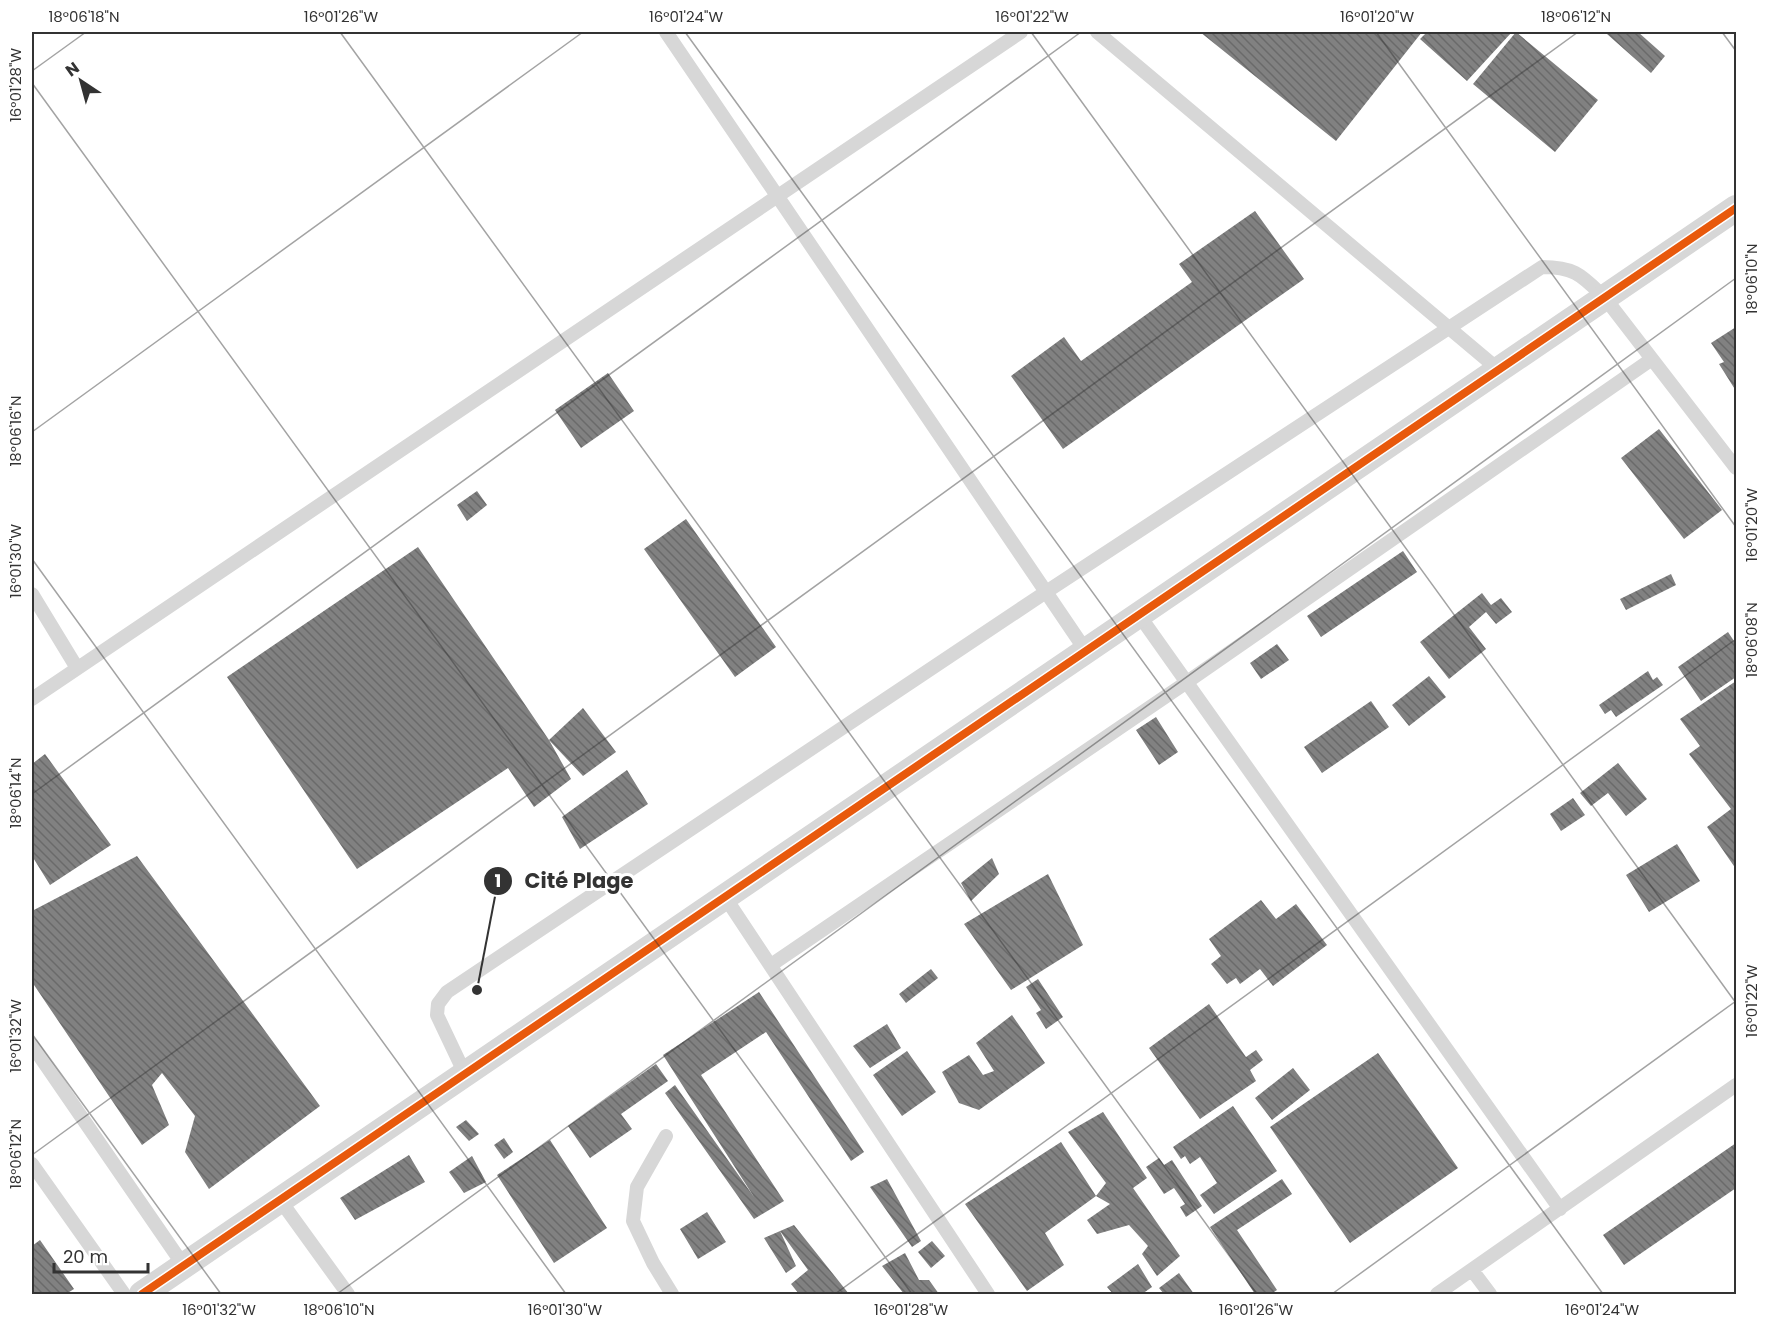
<svg xmlns="http://www.w3.org/2000/svg" width="1768" height="1326" font-family="Poppins,sans-serif">
  <defs>
    <pattern id="building-back-hatch" width="6" height="6" patternUnits="userSpaceOnUse" patternTransform="scale(1.5)"><rect width="6" height="6" fill="#818181"/><path d="M-1 5l2 2M0 0l6 6M5-1l2 2" fill="none" stroke="#6a6a6a"/></pattern>
  </defs>
  <rect width="100%" height="100%" fill="#fff"/>
  <path fill="url(#building-back-hatch)" d="M1200,32H1422L1336,141Z
    M1427,32H1509L1511,33L1467,81L1420,39Z
    M1516,32L1598,100L1555,152L1473,84Z
    M1609,32H1638L1665,56L1651,73L1607,34Z
    M1255,211L1304,279L1063,449L1011,376L1064,337L1081,361L1192,282L1179,264Z
    M1736,327V391L1719,364L1724,362L1711,343Z
    M608,373L634,411L581,448L555,410Z
    M1659,429L1722,510L1684,539L1621,458Z
    M477,491L487,505L467,521L457,505Z
    M686,519L776,647L735,677L644,549Z
    M418,547L549,740L571,779L534,807L508,768L357,869L227,677Z
    M1403,551L1417,572L1321,637L1307,616Z
    M1671,574L1676,585L1626,610L1620,599Z
    M1482,593L1491,605L1501,598L1512,612L1496,624L1486,612L1469,627L1486,649L1449,679L1420,642Z
    M1728,632L1736,644V677L1701,701L1678,667Z
    M1277,644L1289,660L1261,679L1250,663Z
    M1648,671L1653,680L1657,677L1663,685L1616,717L1611,710L1605,714L1599,705Z
    M1429,676L1446,697L1409,726L1392,705Z
    M1736,681V869L1707,827L1731,809L1689,754L1700,746L1680,719Z
    M1371,701L1389,727L1322,773L1304,747Z
    M583,708L616,752L583,776L549,740Z
    M1156,717L1178,752L1159,765L1136,730Z
    M45,754L111,845L50,885L32,856V764Z
    M1618,763L1647,799L1626,816L1608,793L1591,806L1580,793Z
    M627,770L648,804L580,849L562,817Z
    M1573,798L1585,815L1561,831L1550,814Z
    M1677,844L1700,881L1649,912L1626,875Z
    M137,856L320,1106L209,1189L185,1152L195,1116L162,1073L152,1085L169,1125L142,1145L32,982V911Z
    M992,858L999,874L971,901L961,883Z
    M1048,874L1083,945L1011,990L964,924Z
    M1261,900L1276,919L1296,904L1327,945L1273,986L1260,969L1240,984L1236,978L1227,984L1211,964L1221,956L1209,939Z
    M931,969L938,978L906,1003L899,994Z
    M1038,979L1063,1017L1046,1029L1036,1013L1041,1010L1026,987Z
    M759,992L864,1152L851,1161L766,1032L701,1075L784,1201L754,1219L665,1093L675,1085L754,1197L663,1055Z
    M1209,1004L1246,1057L1256,1050L1263,1060L1250,1070L1256,1081L1200,1119L1149,1048Z
    M1012,1015L1045,1063L979,1110L959,1103L942,1072L969,1055L983,1075L994,1071L976,1043Z
    M887,1024L901,1048L870,1068L853,1046Z
    M907,1051L936,1092L902,1116L873,1075Z
    M1378,1053L1458,1168L1350,1243L1270,1127Z
    M656,1064L668,1081L621,1114L632,1129L590,1158L568,1126Z
    M1293,1068L1310,1090L1272,1120L1255,1098Z
    M1233,1106L1277,1171L1214,1214L1200,1195L1217,1183L1200,1157L1190,1164L1185,1156L1181,1159L1173,1147Z
    M1103,1112L1147,1178L1133,1188L1180,1256L1157,1276L1142,1254L1148,1246L1129,1225L1097,1234L1087,1220L1110,1204L1096,1196L1045,1233L1064,1265L1027,1291L965,1204L1061,1142L1096,1196L1106,1183L1068,1132Z
    M466,1120L479,1134L469,1141L456,1127Z
    M504,1138L513,1152L504,1159L494,1145Z
    M550,1140L607,1228L554,1263L497,1175Z
    M1736,1143V1188L1624,1265L1603,1235Z
    M409,1155L425,1182L355,1220L340,1198Z
    M472,1156L486,1182L464,1193L449,1172Z
    M1159,1158L1164,1165L1172,1160L1202,1206L1186,1217L1180,1207L1185,1204L1174,1188L1164,1194L1146,1167Z
    M887,1179L921,1241L912,1247L870,1187Z
    M1282,1179L1292,1194L1237,1230L1277,1290L1271,1294H1255L1210,1227Z
    M707,1212L726,1242L698,1259L680,1229Z
    M794,1225L849,1294H799L791,1284L808,1270L780,1231L796,1266L786,1273L764,1238Z
    M40,1240L74,1289L66,1294H32V1246Z
    M932,1241L945,1256L931,1268L918,1252Z
    M905,1253L919,1280H929L939,1294H904L882,1266Z
    M1138,1264L1152,1287L1142,1294H1113L1107,1287Z
    M1179,1273L1194,1294H1164L1159,1288Z"/>
  <g fill="none" stroke-linecap="round" stroke-linejoin="round">
    <path stroke="#d7d7d7" stroke-width="14" d="M666,32L1086,651
      M1097,32L1499,370
      M32,594L77,668
      M1139,615L1560,1209
      M32,699L1021,32
      M725,897L988,1294
      M771,965L1187,682L1652,359
      M32,1045L184,1266
      M465,1074L437,1015L438,1004L447,992L1046,592L1542,267C1576,267 1582,276 1605,298L1736,468
      M666,1136L637,1187L633,1221L653,1263L672,1294
      M32,1164L124,1294
      M280,1200L348,1294
      M1472,1270L1490,1294
      M1437,1294L1736,1085"/>
    <path stroke="#d7d7d7" stroke-width="26" d="M142,1294L1736,208"/>
    <defs>
      <path id="cycleway" d="M142,1294L1736,208"/>
    </defs>
    <use href="#cycleway" stroke="#fff" stroke-width="11"/>
    <use href="#cycleway" stroke="#e8590c" stroke-width="8"/>
  </g>
  <path fill="none" stroke="#333" stroke-width="1.5" stroke-opacity="0.45" d="M340,32L1257,1294M685,32L1603,1294M1031,32L1736,1003M1376,32L1736,527M1722,32L1736,51M32,71L86,32M32,83L912,1294M32,432L583,32M32,559L566,1294M32,794L1081,32M32,1034L221,1294M32,1155L1578,32M337,1294L1736,278M835,1294L1736,639M1332,1294L1736,1001"/>
  <path fill="none" stroke="#333" stroke-width="2" d="M477 990L498 881"/>
  <g fill="#333" stroke="#fff" stroke-width="2">
    <circle cx="477" cy="990" r="6"/>
    <circle cx="498" cy="881" r="15"/>
  </g>
  <g font-size="18" text-anchor="middle" font-weight="bold" fill="#fff">
    <text x="498" y="887">1</text>
  </g>
  <g font-size="21" text-anchor="middle" font-weight="bold" fill="#333" stroke="#fff" stroke-width="6" stroke-linejoin="round" paint-order="stroke">
    <text x="579" y="888">Cité Plage</text>
  </g>
  <rect width="1768" height="1326" fill="none" stroke="#ffffff" stroke-width="66"/>
  <g transform="translate(81 81) rotate(324)" stroke="#ffffff" stroke-width="4.5" paint-order="stroke">
  <path d="M0-4.5L10 22L0 15L-10 22Z" fill="#333333"/>
  <text y="-9" font-size="16" font-weight="bold" text-anchor="middle" fill="#333333">N</text>
  </g>
  <path d="M54 1263v9h94v-9" fill="none" stroke="#333333" stroke-width="3"/>
  <text x="63" y="1263" font-size="18" fill="#333333" stroke="#ffffff" stroke-width="4.5" paint-order="stroke">20 m</text>
  <rect x="33" y="33" width="1702" height="1260" fill="none" stroke="#333" stroke-width="2"/>
  <g font-size="15" text-anchor="middle" fill="#333">
    <text x="84" y="22">18°06'18"N</text>
    <text x="341" y="22">16°01'26"W</text>
    <text x="686" y="22">16°01'24"W</text>
    <text x="1032" y="22">16°01'22"W</text>
    <text x="1377" y="22">16°01'20"W</text>
    <text x="1576" y="22">18°06'12"N</text>
    <text transform="translate(16 85) rotate(-90)" y="5">16°01'28"W</text>
    <text transform="translate(1752 279) rotate(-90)" y="5">18°06'10"N</text>
    <text transform="translate(16 431) rotate(-90)" y="5">18°06'16"N</text>
    <text transform="translate(1752 525) rotate(-90)" y="5">16°01'20"W</text>
    <text transform="translate(16 561) rotate(-90)" y="5">16°01'30"W</text>
    <text transform="translate(1752 640) rotate(-90)" y="5">18°06'08"N</text>
    <text transform="translate(16 793) rotate(-90)" y="5">18°06'14"N</text>
    <text transform="translate(1752 1001) rotate(-90)" y="5">16°01'22"W</text>
    <text transform="translate(16 1036) rotate(-90)" y="5">16°01'32"W</text>
    <text transform="translate(16 1154) rotate(-90)" y="5">18°06'12"N</text>
    <text x="219" y="1315">16°01'32"W</text>
    <text x="339" y="1315">18°06'10"N</text>
    <text x="565" y="1315">16°01'30"W</text>
    <text x="911" y="1315">16°01'28"W</text>
    <text x="1256" y="1315">16°01'26"W</text>
    <text x="1602" y="1315">16°01'24"W</text>
  </g>
</svg>
